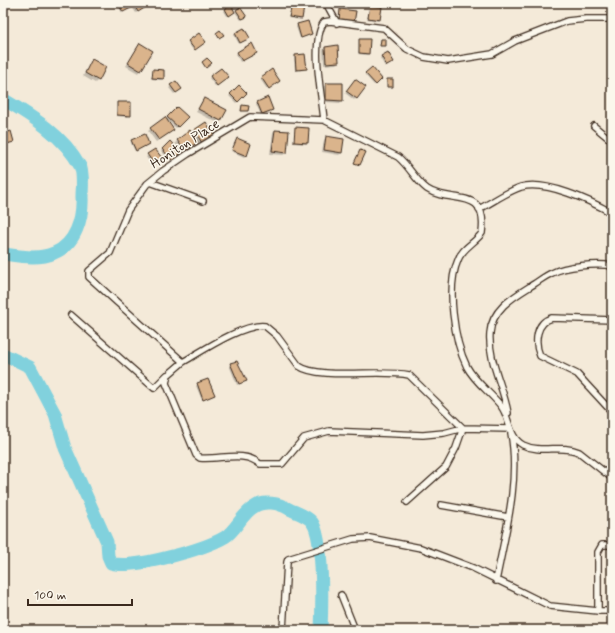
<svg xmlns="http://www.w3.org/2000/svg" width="615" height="633" font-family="Mynerve,sans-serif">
  <rect width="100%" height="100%" fill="#f4ead9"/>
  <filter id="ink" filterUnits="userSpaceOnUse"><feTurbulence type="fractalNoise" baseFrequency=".025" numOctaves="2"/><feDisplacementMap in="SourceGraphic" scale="8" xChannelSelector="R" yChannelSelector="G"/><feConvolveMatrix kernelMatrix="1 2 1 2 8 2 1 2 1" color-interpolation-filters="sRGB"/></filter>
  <g filter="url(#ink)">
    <path fill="#0003" d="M117,3H150V4L136,13L132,7L122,13Z
      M231,6L233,13L227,16L224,11Z
      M292,6L301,19L300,20L288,18Z
      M371,6L379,20L377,21L367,19Z
      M237,11L244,18L241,20L235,12Z
      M297,25L311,34L300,38L296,27Z
      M244,29L248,39L239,44L234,35Z
      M360,40L369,53L367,55L358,54Z
      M189,42L203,43L193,50L188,43Z
      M252,44L255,54L240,62L236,54Z
      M138,47L140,70L138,73L126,66Z
      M325,47L338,62L336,64L324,65L323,50Z
      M295,56L306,69L304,70L295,71L294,57Z
      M382,57L391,63L385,67L380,58Z
      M90,63L98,80L95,83L83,76Z
      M221,69L226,78L215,86L209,78Z
      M372,69L381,79L374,85L365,75Z
      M153,70L163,78L161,80L151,79Z
      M272,71L278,82L267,89L260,79Z
      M176,82L181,88L174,94L169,88Z
      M354,82L365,87L354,100L345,93Z
      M327,84L342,100L340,103L324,102V86Z
      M239,86L246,93L236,103L229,96Z
      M204,99L220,120L218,123L196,112Z
      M118,103L130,115L128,117L116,116Z
      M257,103L270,111L261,115L256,104Z
      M177,108L186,117L176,128L166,119Z
      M165,119L170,132L156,142L148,131Z
      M206,124L212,136L200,143L198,141L182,153L175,143L190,132L192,134Z
      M296,128L307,143L305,144L293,143Z
      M275,131L286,153L283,155L270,154L273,133Z
      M326,137L342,152L339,155L322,152L324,140Z
      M237,139L246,155L244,157L231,151Z
      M132,141L148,144L135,151L131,143Z
      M170,143L180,153L171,161L161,151Z
      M155,150L159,160L152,165L146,157Z
      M231,364L245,381L244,382L237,385L229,365Z
      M198,384L212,396L202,400L196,386Z"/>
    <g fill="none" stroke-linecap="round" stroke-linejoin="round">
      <path stroke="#81d1dd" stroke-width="13" d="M3,99C32,116 64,136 80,166C84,174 82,188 82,197C83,218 76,244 54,253C39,260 19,256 3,254
        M3,354L30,367L55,414L65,448L107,542L108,556L111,563C132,570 205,549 225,537C236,530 242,514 254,507C264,500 279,503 289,509C295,512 308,516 312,522C324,538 322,608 321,630"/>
    </g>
    <path fill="#dab48c" stroke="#3b2a1e" d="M118,3H131L133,7L123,12Z
      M133,3H151V4L138,12Z
      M231,5L235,12L229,16L225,9Z
      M292,5L304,7L302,19L289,17Z
      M370,5L382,7L380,20L368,18Z
      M240,7L247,17L242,19L236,10Z
      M340,9L356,11L354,23L339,21Z
      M308,21L312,34L301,38L297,24Z
      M244,28L250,38L240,43L235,33Z
      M220,30L224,35L219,38L216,33Z
      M199,33L206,42L195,50L188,41Z
      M359,39H370L369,54L359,53Z
      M381,39H386V46H380Z
      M140,43L153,51L141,71L128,63Z
      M252,43L257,53L242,61L237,52Z
      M338,45L339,62L326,63L325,47Z
      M388,52L394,62L387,66L381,56Z
      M305,54L307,69L296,70L295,55Z
      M207,58L212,63L206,68L202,62Z
      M92,59L106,67L99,81L85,73Z
      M372,67L382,79L376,85L365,73Z
      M221,68L229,77L217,86L210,76Z
      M153,69L164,70V79L152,78Z
      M272,69L280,81L269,89L261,77Z
      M355,79L366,87L357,99L346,91Z
      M387,79H393V87H387Z
      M176,81L182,89L176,93L170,85Z
      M326,83H343V101L326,100Z
      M239,85L247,93L238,102L230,94Z
      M268,97L273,110L262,114L257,102Z
      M204,98L227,110L221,121L198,109Z
      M117,102H131V116L117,115Z
      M242,105L249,106L248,111H241Z
      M177,107L188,117L178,127L167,117Z
      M165,117L174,130L159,140L150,128Z
      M206,122L214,135L202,143L194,130Z
      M295,127L309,128L308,143L294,142Z
      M190,130L198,142L185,151L177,140Z
      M275,130L289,131L287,153L272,151Z
      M11,131L14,142L3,145V134Z
      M145,134L149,144L136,151L131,140Z
      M326,136L344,139L342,153L324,150Z
      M237,138L251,144L247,156L232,150Z
      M170,141L181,153L173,161L162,149Z
      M155,149L162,158L154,164L147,154Z
      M360,150L366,152L360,165L354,163Z
      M237,361L247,381L239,384L230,363Z
      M208,379L215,395L203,400L197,383Z"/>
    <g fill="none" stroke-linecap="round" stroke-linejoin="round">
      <defs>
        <path id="minor" d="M326,3L337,23
          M324,120C322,96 310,42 324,22L330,21L384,28L407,49L424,57L448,61L492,54L515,41L567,21L586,19H612
          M594,126L612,141
          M150,182L203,201
          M479,209C493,202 506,192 521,187C546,180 591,201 612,213
          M71,315L154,388L167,375
          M612,320L552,318C536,322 534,342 540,356L577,374L612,412
          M183,362L168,375L166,383L196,455L200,458C220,460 244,450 260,464H282L304,438L329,431L423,435L444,433L463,428
          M508,413C503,385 488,361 490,333C492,308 515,296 534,284C539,281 545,276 552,273C565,266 597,263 612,266
          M510,429L463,428L409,375C381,369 319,380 299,366L277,336L265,326C244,323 202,351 183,362L89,277V271L110,253L128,210L147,184L163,171L188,154L250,117L324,120L398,157C409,166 416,181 427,189C450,205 488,185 482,233C475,243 462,248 458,260C446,287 454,341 467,367C475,382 491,393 501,406C510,417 508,437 523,445C541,454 561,444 579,452L612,478
          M407,502L446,467L456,448L463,428
          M441,505L508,517
          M612,545H602L598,552V611H612
          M496,581C505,534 520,481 511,433
          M341,595L355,630
          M283,630L287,562L288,559L353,539L370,538L421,548L473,568L550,606L598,611"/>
      </defs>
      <use href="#minor" stroke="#3b2a1e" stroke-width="8"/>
      <use href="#minor" stroke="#fbf7ec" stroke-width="5.5"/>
    </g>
  </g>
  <g text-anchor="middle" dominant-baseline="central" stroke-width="3" stroke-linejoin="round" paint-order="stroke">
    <g font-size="14" fill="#3b2a1e" stroke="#fbf7ec">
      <text transform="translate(185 144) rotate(-33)">Honiton Place</text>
    </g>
  </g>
  <rect width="615" height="633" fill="none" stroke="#fbf7ec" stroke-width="16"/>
  <rect x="8" y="8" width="599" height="617" fill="none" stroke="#3b2a1e" stroke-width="1.5" filter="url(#ink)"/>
  <path d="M28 599v6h104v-6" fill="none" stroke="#3b2a1e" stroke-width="2"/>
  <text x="34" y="599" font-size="12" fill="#3b2a1e" stroke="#fbf7ec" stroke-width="3" paint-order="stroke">100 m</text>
</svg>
